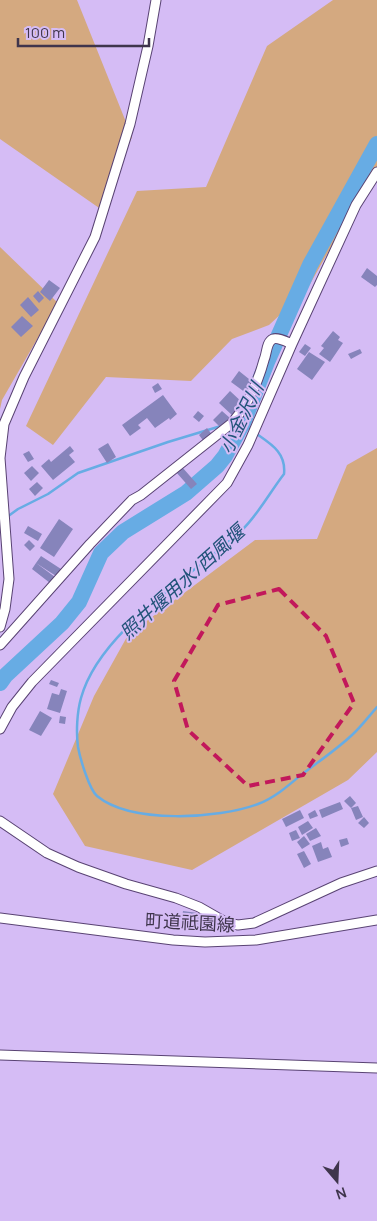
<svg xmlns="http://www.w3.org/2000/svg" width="377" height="1221" font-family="Manrope,'Noto Sans JP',sans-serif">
  <rect width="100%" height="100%" fill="#d5bcf5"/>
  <path fill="#d4a980" d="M0,0H77L132,137L102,210L0,139Z
    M333,0H377V167L306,291L269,325L232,339L191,381L106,377L53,445L26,426L137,191L206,187L267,46Z
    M0,247L58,303L2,400L0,409Z
    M377,448V752L348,780L192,870L85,846L53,794L94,696L128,635L255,540L317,539L347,465Z"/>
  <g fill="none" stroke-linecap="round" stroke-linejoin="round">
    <path stroke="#67ace4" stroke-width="2.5" d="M234,425L243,423C260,440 287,446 284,474C270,492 258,515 241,531C192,576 99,631 81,698C77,712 76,732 78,747C80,758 89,789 97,796C131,824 218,819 258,804C274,798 288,786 301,775C318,762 336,750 352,735C361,727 369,716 377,707
      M7,517L18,509L48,494L78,473L168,442L221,426"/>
    <path stroke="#67ace4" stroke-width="16" d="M0,683L5,676L62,623L79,602L101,553L123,532L186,493L217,466L225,456L243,423L267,362L310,265L377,144"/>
  </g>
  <path fill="#8684bb" d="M367,268L377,276V285L375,287L361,277Z
    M49,280L60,288L50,301L40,292Z
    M38,291L44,298L39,303L33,296Z
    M28,297L39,310L31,317L20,305Z
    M22,316L33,326L21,337L11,327Z
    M333,331L340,337L338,340L343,343L330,362L319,354L324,348L321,346Z
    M305,344L311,348L305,356L299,352Z
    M360,349L362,353L351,359L348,354Z
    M309,352L325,362L312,380L297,369Z
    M239,371L254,383L246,393L231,382Z
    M158,383L162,389L155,393L152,387Z
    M230,391L244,404L233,416L219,403Z
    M163,395L177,414L170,420L169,418L155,428L147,418L138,425L141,428L130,436L122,425Z
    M198,411L204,416L199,422L193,417Z
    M222,411L230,418L221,428L213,420Z
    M207,428L213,436L205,443L199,435Z
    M108,443L116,457L107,463L98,449Z
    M70,446L74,451L69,455L75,462L53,480L41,466L49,459L51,462Z
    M29,451L34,459L28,462L23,454Z
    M32,466L39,473L31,481L24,473Z
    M182,467L197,484L191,489L176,472Z
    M37,482L43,488L35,496L29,489Z
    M59,519L73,529L54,557L40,548Z
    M28,526L42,534L38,541L24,533Z
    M29,540L35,546L30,551L24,545Z
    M41,556L61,569L56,576L36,563Z
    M36,563L55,577L50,583L32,569Z
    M51,680L59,683L57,687L49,684Z
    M61,689L67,691L60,713L47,709L52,693L59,695Z
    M40,711L52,718L41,736L29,730Z
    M60,716L66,717L65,724L59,723Z
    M350,796L356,803L351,808L344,801Z
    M340,802L343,809L322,818L319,810Z
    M358,806L363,817L356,820L351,808Z
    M300,810L304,818L286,827L282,819Z
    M315,810L318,816L310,819L308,814Z
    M364,817L369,823L364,828L358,823Z
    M308,821L313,828L302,835L298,827Z
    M316,828L321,836L310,841L306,834Z
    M296,830L300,838L292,841L289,833Z
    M304,836L310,844L302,849L297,842Z
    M347,838L349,844L341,847L339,840Z
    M321,842L323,849L328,847L332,857L318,862L312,846Z
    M304,851L311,864L304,868L297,854Z
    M183,911L205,914L203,929L181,926Z"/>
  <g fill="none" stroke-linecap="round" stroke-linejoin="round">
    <defs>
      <path id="minor" d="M0,627L5,609L9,579L0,458L4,424L24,377L95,237L130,124L148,46L156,0
        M0,645L90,544L132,500L141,495L232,423C247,406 258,382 264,360C267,354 266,342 273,339C278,337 287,342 292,344
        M0,729L12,707L32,682L227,483L248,445L292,344L356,205L377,172
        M0,821L47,853L78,867L126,884L176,898L199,907L227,923L238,925L254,923L341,883L377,871
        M0,918L173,940L205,942L256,940L377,920
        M0,1055L377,1068"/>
    </defs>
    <use href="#minor" stroke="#594373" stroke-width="11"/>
    <use href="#minor" stroke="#fff" stroke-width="9"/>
  </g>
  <path fill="none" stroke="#c2185b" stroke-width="4" stroke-dasharray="10 6" stroke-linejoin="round" d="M279,589L326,636L354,703L303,775L248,786L188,730L174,681L218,605Z"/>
  <g text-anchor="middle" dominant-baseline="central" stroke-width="4" stroke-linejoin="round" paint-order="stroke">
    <g font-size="18" fill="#3f354c" stroke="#d5bcf5">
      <text transform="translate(190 922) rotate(3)">町道祗園線</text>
    </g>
    <g font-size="19" font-style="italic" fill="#215379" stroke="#d5bcf5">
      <text transform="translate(241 418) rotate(-64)">小金沢川</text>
      <text transform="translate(182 582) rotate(-42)">照井堰用水/西風堰</text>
    </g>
  </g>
  <g transform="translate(337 1181) rotate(161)" stroke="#d5bcf5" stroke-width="4" paint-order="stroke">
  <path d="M0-4L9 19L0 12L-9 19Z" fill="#3f354c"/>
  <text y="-8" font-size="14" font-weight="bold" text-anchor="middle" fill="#3f354c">N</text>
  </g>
  <path d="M18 38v8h131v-8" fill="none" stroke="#3f354c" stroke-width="2.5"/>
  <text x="25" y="38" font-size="15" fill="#3f354c" stroke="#d5bcf5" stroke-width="4" paint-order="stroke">100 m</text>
</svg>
